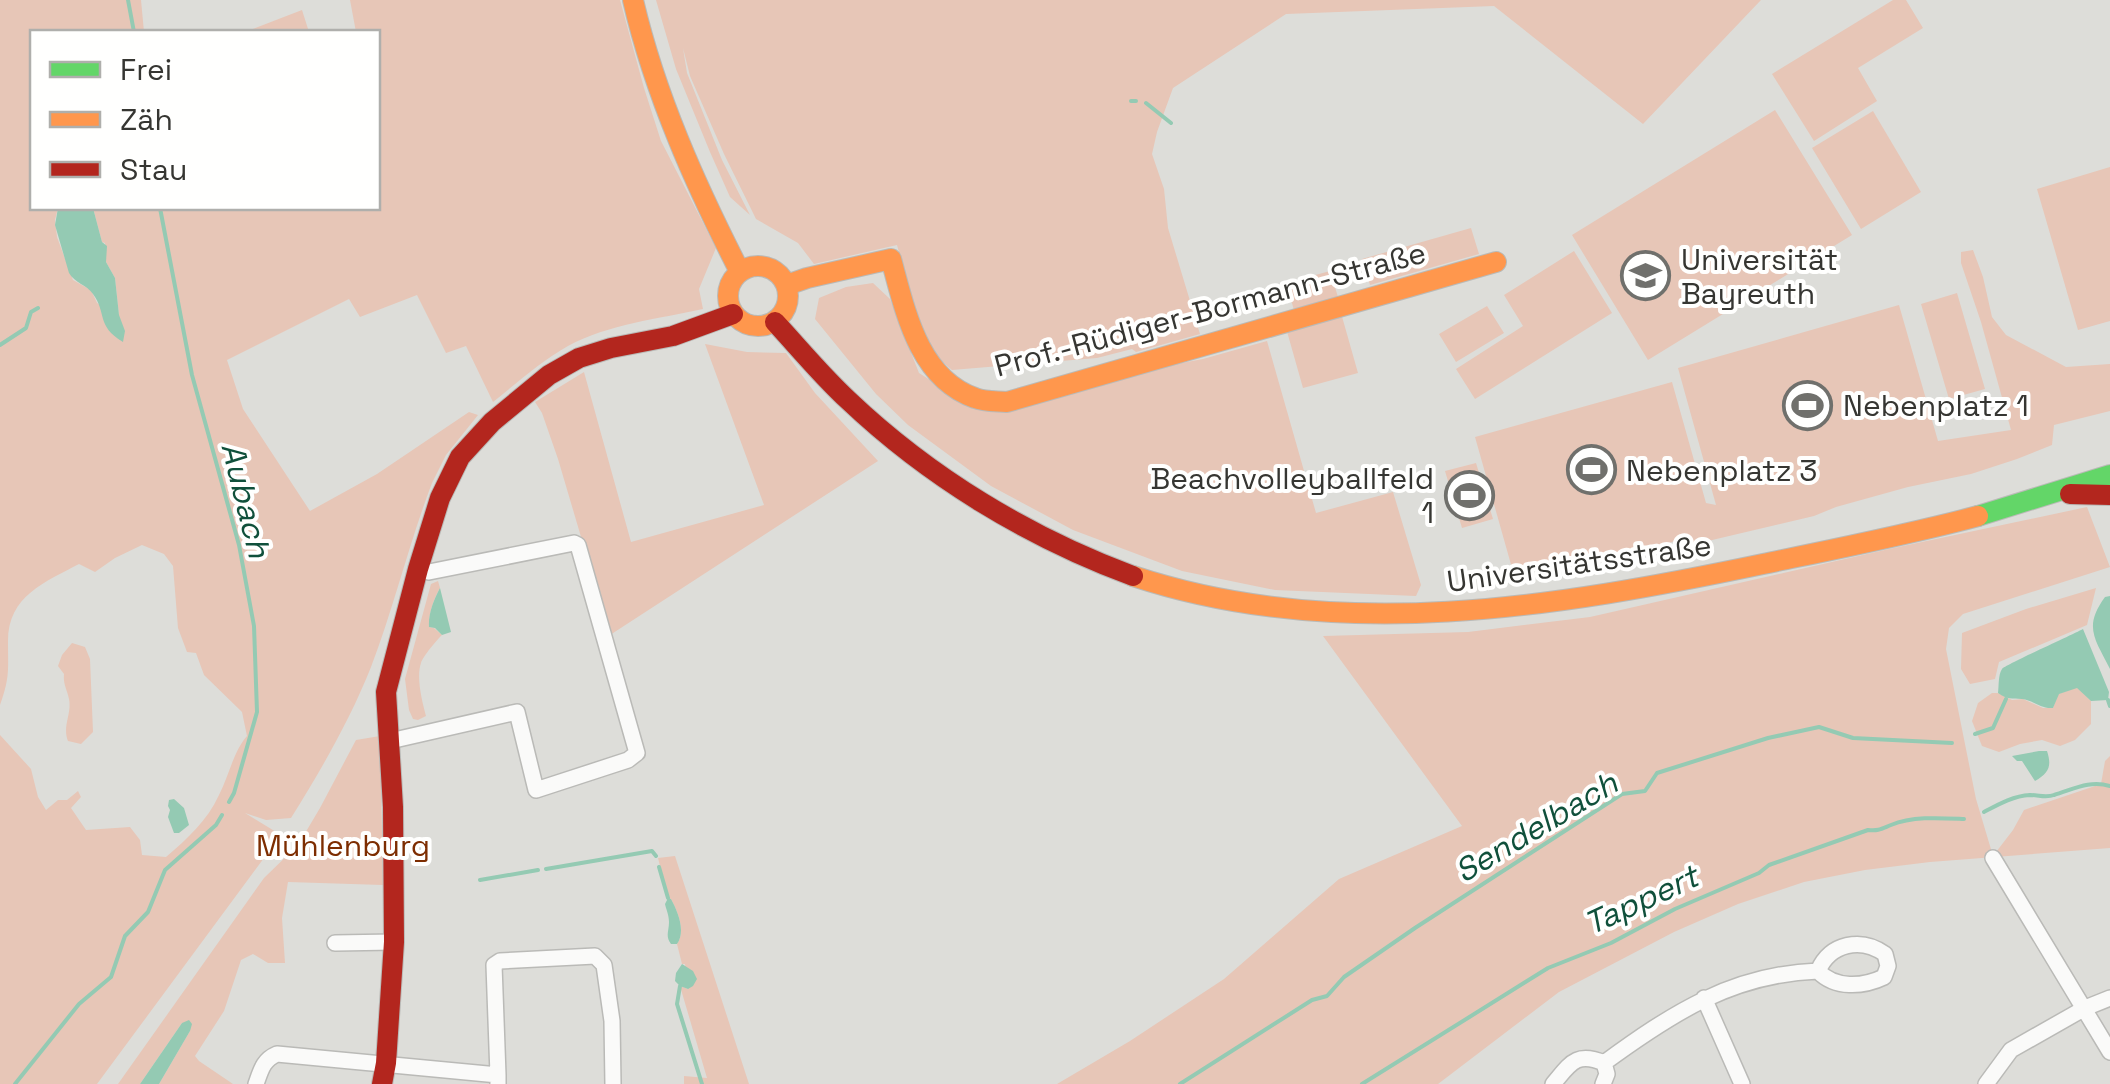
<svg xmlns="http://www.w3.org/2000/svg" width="2110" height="1084" font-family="'Space Grotesk',sans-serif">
  <rect width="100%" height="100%" fill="#ddddd9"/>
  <path fill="#e7c6b7" d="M0,0H141L144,32H32V208H58L55,220L57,237L73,280L91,290L97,303L119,315L115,278L106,262L105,243L102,242L93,208H378V32H356L350,0H620L644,88L661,141L716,248L699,289L703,309C658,319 609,324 568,346C541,361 517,383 493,402L466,346L446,353L417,295L360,317L349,299L227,360L243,409L310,511L377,474L469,412L478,415L446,455L432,483C409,543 394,607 371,667C350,720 321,770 291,818L266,820L245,813L281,835L97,1084H0V735L31,769L38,797L46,810L58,800H67L78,791L81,797L71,808L86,830L130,827L140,840L142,855L166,857C187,839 207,821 219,795C229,776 233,752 247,736L242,712L204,675L196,653L187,652L178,628L173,566L164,554L142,545L115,558L95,572L79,564C45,582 8,596 8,641C8,670 10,677 0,705Z
    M656,0H1761L1643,124L1494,6L1286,14L1173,88L1157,132L1152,154L1164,189L1168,228L1200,334L1136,352L1132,349L1097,358L952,370C915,341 909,287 897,245L814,264L798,243L756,219L724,154L690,76L683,48L687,73L722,160L750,215L730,197L710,152L676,69Z
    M1893,0H1906L1923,28L1858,68L1877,101L1814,141L1772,74Z
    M302,10L309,32H245Z
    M1775,110L1852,235L1648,360L1572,235Z
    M1873,111L1921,192L1861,229L1812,148Z
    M2110,167V321L2078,330L2037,189Z
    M1471,228L1479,254L1370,285L1362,259Z
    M1973,250L1983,277L1992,317L2006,335L2066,367L2110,364V411L2054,425L2052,445L2017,459L1971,474L1908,487L1836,507L1814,516L1691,545L1675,541L1646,550L1512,568L1475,437L1672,382L1706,503L1716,505L1678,368L1899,305L1938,441L2011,430L1981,322L1961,263V252Z
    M1574,251L1612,313L1475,399L1456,369L1523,326L1504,295Z
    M1330,271L1338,297L1294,310L1286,283Z
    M873,283L890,299L919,373L957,397L1043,389L1203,359L1267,341L1316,513L1393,492L1421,585L1416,596L1275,590L1182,571L1073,530L991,486L908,425L876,394L815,319L819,298L846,287Z
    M1957,293L1985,389L1949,399L1921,304Z
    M1487,306L1504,333L1456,362L1439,334Z
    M1341,313L1358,373L1303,388L1286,328Z
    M705,344L747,352L786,353L815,393L878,461L610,635L558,459L542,413L535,402L584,372L631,542L764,505Z
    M1476,463L1493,519L1462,528L1445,471Z
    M2087,507L2110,567L1963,614L1949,628L1946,649L1976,799L1993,856L2013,830L2024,810L2101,784L2105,761L2110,756V848L1930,862L1865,870L1804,882L1738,904L1674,932L1559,992L1438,1084H1057L1130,1041L1224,979L1339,879L1462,826L1323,636L1468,632L1590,617L1889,549Z
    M438,581L440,588C434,598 428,615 429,627L434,628L442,635C437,640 423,656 421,663C416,677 422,701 426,716L418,720L413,719L409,710L405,679L431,584Z
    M2096,588L2087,625L1999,662L1995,679L1970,684L1961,669L1962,633L2026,609Z
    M72,643L85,647L90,659L93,732L81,744L68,741C62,726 72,714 69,699C67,689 63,685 64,674L58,666L62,655Z
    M2077,687L2091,701V724L2075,740L2060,746L2042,740L2020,744L1999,752L1982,746L1972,721L1978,703L1992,693H1998L2012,700L2023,699L2043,708H2053L2058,694Z
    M380,736L383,885L288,882L282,918L285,963H268L253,954L241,960L224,1011L195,1056L199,1061L233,1084H159L190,1031L182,1023L140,1084H118L264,878L298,845L320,808L356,740Z
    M675,856L749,1084H684V1076L707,1078L680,986L688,989L685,964H682L677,944C686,931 678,912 671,899L668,898L658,858Z"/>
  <path fill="#94cab3" d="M58,208H93L102,242L107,246L106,262L115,278L119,315L125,331L123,342C96,326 107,313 93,294C87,285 75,283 69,273L55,225Z
    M440,588L451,632L442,635L435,628L429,627C428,614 434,599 440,588Z
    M2110,596V669C2095,639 2083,627 2105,597Z
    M2083,629L2109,692L2108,700L2091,701L2077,688L2059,694L2053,708C2040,709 2033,700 2022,699C2011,698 2008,700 1998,693C1999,686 1998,675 2002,669C2005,665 2072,635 2083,629Z
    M2039,751H2047C2052,766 2049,773 2035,781L2022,761H2017L2012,756Z
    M174,799L184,808L189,825L179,833H174L168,817L170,810L168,806L169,800Z
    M668,898L671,899C678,912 686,931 677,944H671C665,936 669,931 669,922C669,915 666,909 665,904Z
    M682,964L693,971L697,979L693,986L688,989L680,986L675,981L676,973Z
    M189,1020L192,1024L190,1031L159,1084H140L182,1023Z"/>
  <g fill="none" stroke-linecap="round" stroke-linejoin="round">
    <path stroke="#94cab3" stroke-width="4" d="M128,0L134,32
      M1131,101H1136
      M1146,103L1171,123
      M160,208L192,375L239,545L254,626L257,712L234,793L229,802
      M0,345L26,328L31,312L38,308
      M2108,700L2110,706
      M1975,734L1993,728L2006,699
      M1984,812C1999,804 2013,796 2030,795C2039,795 2046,798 2054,795C2074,789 2090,780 2110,786
      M659,867L668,898
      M546,869L652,851L656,856
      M480,880L538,870
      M680,986L677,1004L702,1084
      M15,1084L79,1004L111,977L125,936L148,912L165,870L216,825L222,815
      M1180,1084L1312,1000L1327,996L1344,977L1415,928L1622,794L1645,791L1657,773L1768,738L1819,727L1853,738L1952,743
      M1362,1084L1548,968L1611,943L1675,909L1759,873L1769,865L1868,830C1879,831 1881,829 1891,825C1913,816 1941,818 1964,819"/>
    <defs>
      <path id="street" d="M390,741L517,712L536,790L628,760L637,753L578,545L574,543L429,572L418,569
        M1993,858L2110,1052
        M335,943L394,942
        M1704,998L1742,1084
        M1604,1063C1671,1014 1732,974 1818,971C1835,989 1863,987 1884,977L1888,966L1885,954C1861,937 1830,943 1818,971
        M498,1075L494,965L500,961L595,956L604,965L612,1021L613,1084
        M256,1084C261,1070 263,1060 277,1054L498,1075V1084
        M1553,1084C1570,1064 1576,1051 1604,1063
        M1603,1084L1607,1074L1604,1063
        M1986,1084L2011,1050L2085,1008L2110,998"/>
      <path id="fast" d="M1978,516L2110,475"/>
      <path id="slow" d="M633,0C655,95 696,186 740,272
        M728 296a30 30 0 1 1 60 0a30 30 0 1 1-60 0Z
        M787,285L807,278L891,259C905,310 918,378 975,398C985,402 997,401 1007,402L1496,262
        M1133,576C1338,644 1557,607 1763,564C1835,549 1907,535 1978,516"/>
      <path id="jam" d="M775,322C799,348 822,376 848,400C929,477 1028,537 1133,576
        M2070,494L2110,495
        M382,1084L386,1063L394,942L393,807L386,692L418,569L440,498L460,457L492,422L549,375L579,358L611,348L673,336L733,314"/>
    </defs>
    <use href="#street" stroke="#babab7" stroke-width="18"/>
    <use href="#fast" stroke="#babab7" stroke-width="22"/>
    <use href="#slow" stroke="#babab7" stroke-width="22"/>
    <use href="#jam" stroke="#babab7" stroke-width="22"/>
    <use href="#street" stroke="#fafaf9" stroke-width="15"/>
    <use href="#fast" stroke="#63d668" stroke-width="20"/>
    <use href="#slow" stroke="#ff974d" stroke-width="20"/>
    <use href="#jam" stroke="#b3261e" stroke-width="20"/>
  </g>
  <defs>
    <symbol id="university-ring" viewBox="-11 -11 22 22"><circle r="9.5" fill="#fffffe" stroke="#70706c" stroke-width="1.5"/><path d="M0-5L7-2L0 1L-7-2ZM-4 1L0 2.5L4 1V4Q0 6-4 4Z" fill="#70706c"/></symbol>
    <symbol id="stadium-ring" viewBox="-11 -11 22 22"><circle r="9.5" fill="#fffffe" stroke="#70706c" stroke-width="1.5"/><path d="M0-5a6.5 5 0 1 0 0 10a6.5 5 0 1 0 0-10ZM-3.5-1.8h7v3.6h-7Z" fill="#70706c"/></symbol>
  </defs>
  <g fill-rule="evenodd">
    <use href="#university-ring" x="1618" y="248" width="55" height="55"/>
    <use href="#stadium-ring" x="1780" y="378" width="55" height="55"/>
    <use href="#stadium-ring" x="1564" y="442" width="55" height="55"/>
    <use href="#stadium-ring" x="1442" y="468" width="55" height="55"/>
  </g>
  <g text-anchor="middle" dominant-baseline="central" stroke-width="8" stroke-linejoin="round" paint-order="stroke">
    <g font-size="30" fill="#363632" stroke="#fffffe" text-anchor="start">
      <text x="1681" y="259">Universität<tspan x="1681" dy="34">Bayreuth</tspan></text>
      <text x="1843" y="405">Nebenplatz 1</text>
      <text x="1626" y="470">Nebenplatz 3</text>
      <text x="1434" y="478" text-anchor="end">Beachvolleyballfeld<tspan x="1434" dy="34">1</tspan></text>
    </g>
    <g font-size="30" fill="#363632" stroke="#fffffe">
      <text transform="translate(1210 309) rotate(-15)">Prof.-Rüdiger-Bormann-Straße</text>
      <text transform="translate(1579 563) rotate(-8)">Universitätsstraße</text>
    </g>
    <g font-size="30" fill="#7d2d01" stroke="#fffffe">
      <text x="343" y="845">Mühlenburg</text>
    </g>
    <g font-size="32" font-style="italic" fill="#10503b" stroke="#fffffe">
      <text transform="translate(246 500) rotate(76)">Aubach</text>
      <text transform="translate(1536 827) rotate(-31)">Sendelbach</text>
      <text transform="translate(1641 900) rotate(-25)">Tappert</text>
    </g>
  </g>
  <rect x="30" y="30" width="350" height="180" fill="#fffffe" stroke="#afafac" stroke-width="2.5"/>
  <rect x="50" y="62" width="50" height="15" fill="#63d668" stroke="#afafac" stroke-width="2.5"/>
  <text x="120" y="80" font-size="30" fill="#363632">Frei</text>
  <rect x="50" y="112" width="50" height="15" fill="#ff974d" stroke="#afafac" stroke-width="2.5"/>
  <text x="120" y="130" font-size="30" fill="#363632">Zäh</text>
  <rect x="50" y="162" width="50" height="15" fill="#b3261e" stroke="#afafac" stroke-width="2.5"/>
  <text x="120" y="180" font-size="30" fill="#363632">Stau</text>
</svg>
